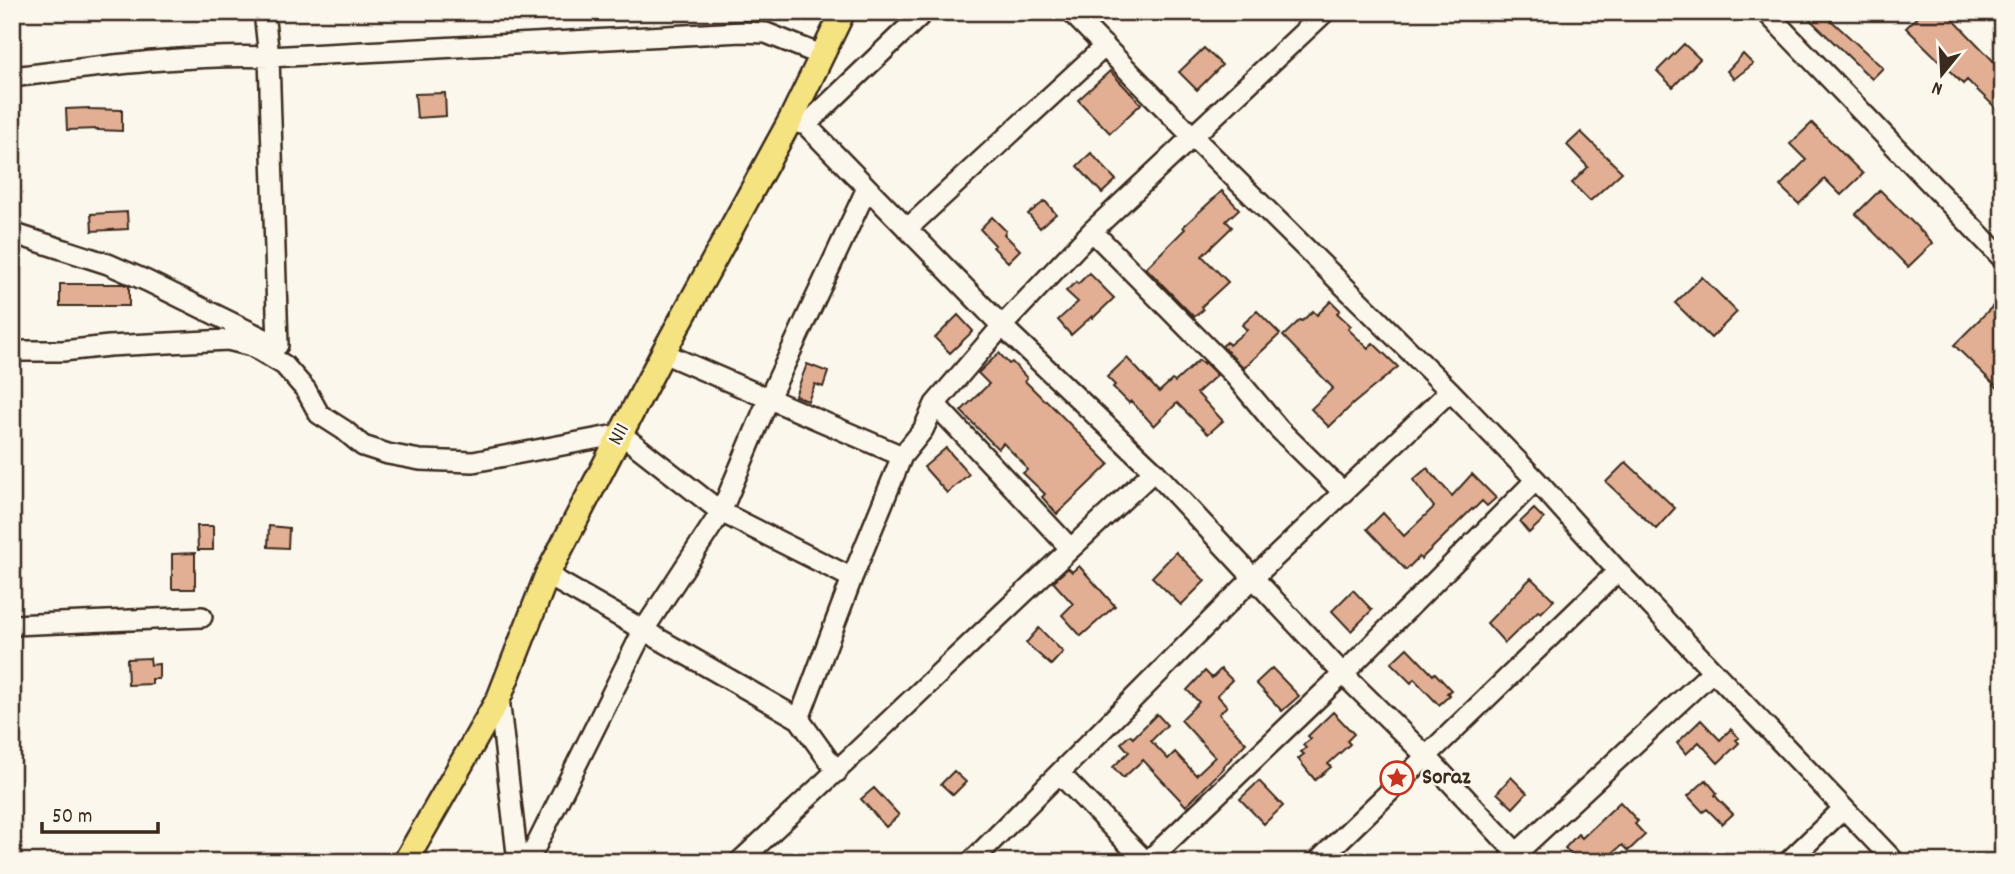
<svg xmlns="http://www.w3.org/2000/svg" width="2015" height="874" font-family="Dekko,sans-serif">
  <rect width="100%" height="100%" fill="#fbf7ec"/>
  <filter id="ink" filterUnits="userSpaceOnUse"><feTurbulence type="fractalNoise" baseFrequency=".0143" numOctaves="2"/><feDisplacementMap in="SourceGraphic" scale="14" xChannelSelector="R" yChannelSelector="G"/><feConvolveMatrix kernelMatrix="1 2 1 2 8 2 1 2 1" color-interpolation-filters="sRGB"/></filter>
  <g filter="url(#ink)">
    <path fill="#e2af94" stroke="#3b2a1e" stroke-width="2" d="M1802,12H1822L1883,68L1872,79Z
      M1922,12H1946L2003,71V115L1967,80L1963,84L1906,28Z
      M1684,44L1700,59L1673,87L1657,71Z
      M1204,48L1222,65L1197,90L1179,72Z
      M1743,54L1753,64L1734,79L1727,71Z
      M1110,71L1141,104L1110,133L1078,100Z
      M445,93L446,116L417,118L415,94Z
      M89,108V109L122,110V131L98,130V129L67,130L66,109Z
      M1812,123L1863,174L1841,195L1825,179L1799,204L1780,186L1806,160L1790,144Z
      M1581,132L1622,172L1590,201L1572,183L1588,167L1567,145Z
      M1091,153L1116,180L1102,193L1077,166Z
      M1880,190L1933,243L1908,267L1856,214Z
      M1222,191L1239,209L1226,221L1232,227L1202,256L1228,282L1201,307L1203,310L1194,317L1146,268L1185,229L1183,227Z
      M1045,201L1056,214L1040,228L1028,214Z
      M127,212L128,229L92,231L91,214Z
      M992,217L1006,231L1004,234L1020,250L1008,262L993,247L995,245L980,229Z
      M1089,273L1114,298L1093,318L1092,316L1071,335L1058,320L1078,302L1066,291L1076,282L1078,284Z
      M1702,277L1737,312L1711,338L1675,303Z
      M60,284H123L129,286V306H60Z
      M2003,296V393L1954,345Z
      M1331,301L1340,310L1337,313L1351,326L1348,329L1368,348L1373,343L1398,367L1353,404L1329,427L1311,409L1333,388L1283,336L1300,320L1302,321L1313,311L1317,315Z
      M1257,311L1280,334L1244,368L1222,346L1227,342L1229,345L1247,330L1242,325Z
      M958,315L973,331L950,353L935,338Z
      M999,353L1009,364L1012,362L1027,378L1025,381L1045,401L1046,400L1109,464L1057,514L1042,497L1045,494L1023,473L1027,470L1023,463L1003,443L998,449L961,411L989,384L978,373Z
      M1127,358L1159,392L1172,380L1175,382L1199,360L1203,364L1204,362L1217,375L1197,393L1223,421L1208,434L1177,403L1154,426L1131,401L1129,403L1113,387L1115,385L1107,377Z
      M807,364L828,372L823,387L815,384L808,401L795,396Z
      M946,448L969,474L947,493L924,467Z
      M1626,462L1675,508L1656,529L1606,482Z
      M1427,468L1452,496L1472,474L1496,498L1487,506L1482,501L1473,510L1472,509L1421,559L1419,557L1406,570L1367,529L1383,513L1404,536L1434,507L1413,480Z
      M1534,509L1544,519L1529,533L1520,522Z
      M197,526H213V550H198Z
      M269,526L289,528L288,548L268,547Z
      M1176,552L1205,581L1181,605L1152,577Z
      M195,553V589H172V554Z
      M1079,566L1115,606L1081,636L1062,615L1073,604L1053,582L1068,568L1072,572Z
      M1531,578L1554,600L1541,613L1538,611L1505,643L1487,623Z
      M1353,590L1372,610L1351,631L1332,611Z
      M1039,628L1063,652L1051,665L1026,643Z
      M1407,648L1433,675L1435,673L1451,690L1447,693L1450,695L1439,705L1414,679L1411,683L1391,663Z
      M150,658L151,665L159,664V679H152V684L128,685L127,659Z
      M1272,668L1299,696L1282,711L1256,683Z
      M1221,669L1232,680L1217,695L1227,706L1219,714L1246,743L1223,767L1224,768L1186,806L1143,760L1123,778L1113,767L1129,752L1121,743L1130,735L1133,738L1157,714L1167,725L1151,741L1168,759L1175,752L1196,775L1215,757L1181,720L1199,702L1187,690L1205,671L1212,678Z
      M1333,712L1354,734L1347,741L1350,744L1328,764L1331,767L1315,780L1298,759L1304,754L1301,752L1306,748L1303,745L1311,739L1308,736Z
      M1701,720L1720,740L1731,729L1739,738L1736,740L1739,743L1718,763L1699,742L1686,754L1677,743Z
      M954,771L966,782L953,795L941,784Z
      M1511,777L1527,793L1513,808L1497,793Z
      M1706,780L1717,793L1715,795L1718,799L1733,814L1722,824L1707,809L1703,812L1688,796Z
      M1259,781L1283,806L1264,824L1240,799Z
      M874,788L899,815L886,827L861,799Z
      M1620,802L1638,821L1635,824L1645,835L1628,851L1622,845L1602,862H1578L1565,848L1578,834L1582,838Z"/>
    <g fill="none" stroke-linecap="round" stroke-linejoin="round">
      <defs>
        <path id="minor" d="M1071,12L1192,136L1450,391L1536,480L1618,571L1895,862
          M1766,12L2003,259
          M12,77C97,67 184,54 269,57L742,32L766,33L821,55
          M794,122L806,125L924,12
          M806,125L1002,326L1154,471L1343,674L1426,756L1525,862
          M907,229L1105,46
          M1092,231L1234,375L1279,429L1343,492
          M12,233L108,264L147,281L275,344
          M253,346L278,345L269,57L264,12
          M12,351H63L109,346L228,340L252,346L284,365L306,390L319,414L344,430L363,446L388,454L420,460L473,462L621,434L721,512L852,578
          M663,353L902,456
          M935,404L1070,548
          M547,575L799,719L837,772
          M12,625L202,617
          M499,698L518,862
          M799,719L852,578L902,456L923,430L935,404L1002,326L1092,231L1325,12
          M1060,774L1146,862
          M1508,861L1713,671
          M528,862L643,631L721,512L769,398L867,188
          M739,862C879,733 1014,600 1154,471
          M971,862L1254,577L1450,391
          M1147,862L1343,674L1536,480
          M1317,862L1618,571
          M1788,862L1843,809"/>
        <path id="major" d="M405,862L499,698L547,575L663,353L790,121L843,12"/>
      </defs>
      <use href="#minor" stroke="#3b2a1e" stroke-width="24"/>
      <use href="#major" stroke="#3b2a1e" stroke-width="28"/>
      <use href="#minor" stroke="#fbf7ec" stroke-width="19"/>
      <use href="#major" stroke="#f5e382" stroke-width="23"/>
    </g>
  </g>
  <defs>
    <symbol id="sight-ring" viewBox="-11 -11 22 22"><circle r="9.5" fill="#fbf7ec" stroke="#c8321e" stroke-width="1.5"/><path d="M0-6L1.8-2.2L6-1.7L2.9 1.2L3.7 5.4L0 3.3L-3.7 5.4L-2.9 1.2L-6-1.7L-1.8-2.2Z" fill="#c8321e"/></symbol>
  </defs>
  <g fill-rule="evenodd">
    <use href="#sight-ring" x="1378" y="759" width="38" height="38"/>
  </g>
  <g text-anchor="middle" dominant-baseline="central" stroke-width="5" stroke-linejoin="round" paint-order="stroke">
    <g font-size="23" fill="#3b2a1e" stroke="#fbf7ec">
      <text transform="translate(620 435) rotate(-62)">N11</text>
    </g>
    <g font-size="23" font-weight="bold" fill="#3b2a1e" stroke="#fbf7ec" text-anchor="start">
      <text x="1422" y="778">Soraz</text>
    </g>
  </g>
  <rect width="2015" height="874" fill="none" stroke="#fbf7ec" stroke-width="42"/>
  <rect x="21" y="21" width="1973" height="832" fill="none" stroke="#3b2a1e" stroke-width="2.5" filter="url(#ink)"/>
  <g transform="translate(1942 74) rotate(198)" stroke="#fbf7ec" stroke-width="5" paint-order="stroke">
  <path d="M0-5L12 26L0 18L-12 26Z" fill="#3b2a1e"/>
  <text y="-10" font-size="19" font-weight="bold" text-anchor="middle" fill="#3b2a1e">N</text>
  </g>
  <path d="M42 822v10h116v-10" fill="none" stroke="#3b2a1e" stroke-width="3.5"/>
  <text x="52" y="822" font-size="21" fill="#3b2a1e" stroke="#fbf7ec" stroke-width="5" paint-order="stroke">50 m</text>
</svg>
